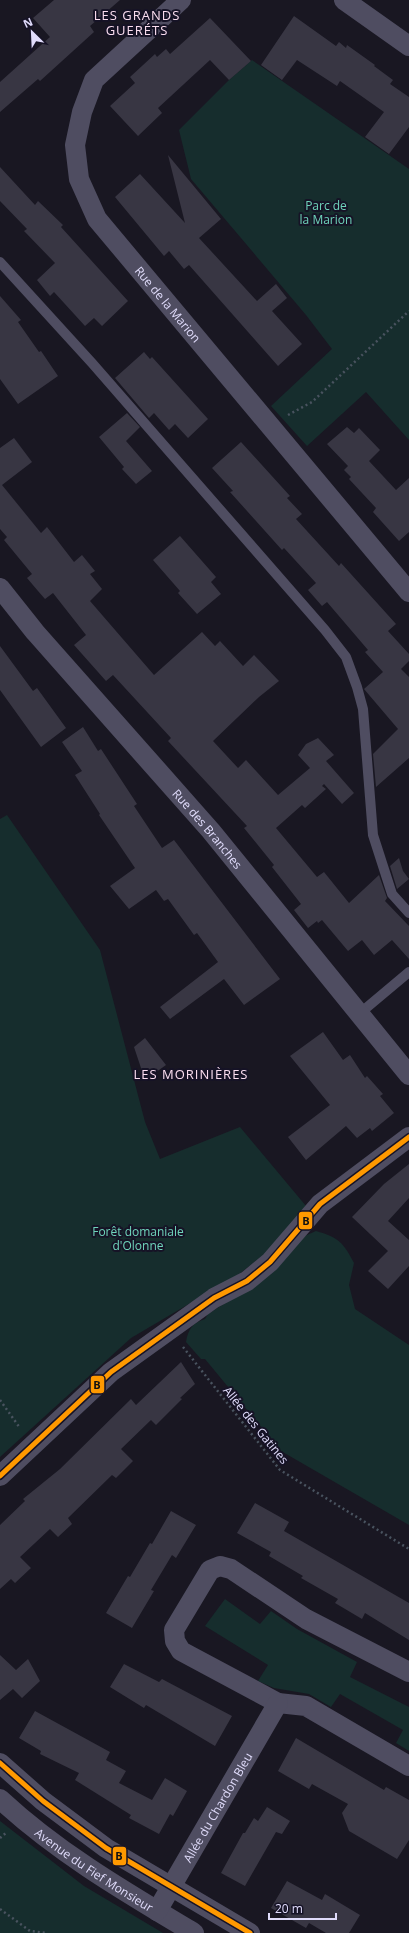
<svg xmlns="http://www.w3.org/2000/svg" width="409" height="1933" font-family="'Open Sans',sans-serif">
  <rect width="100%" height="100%" fill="#191722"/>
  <path fill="#162d2d" d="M252,60L409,169V440L366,392L307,446L271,406L332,349L306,315L191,179L179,130L229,80Z
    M7,815L100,950L145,1122L160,1159L240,1127L306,1206L285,1238L238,1275L131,1338L0,1457V819Z
    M316,1231C338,1237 344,1243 354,1263L349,1285L355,1309L409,1345V1525L281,1451L205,1359H201L186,1342C188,1330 192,1323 205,1319L208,1314L271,1274L298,1239Z
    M225,1599L260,1624L271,1611L297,1629L357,1662L350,1677L409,1707V1751L396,1743L403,1730L340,1694L331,1707L309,1694L274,1688L258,1681L268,1665L205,1626Z
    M0,1821L84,1886L163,1933H0Z"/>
  <path fill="#383643" d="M54,0H120L90,26L94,32L40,81L38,79L0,112V82L50,37L33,18Z
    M294,16L336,46L339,42L346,48L347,45L375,65L374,66L393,80L390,84L409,97V127L389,154L365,137L384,112L340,81L337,86L297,60L282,80L261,65Z
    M210,18L251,61L229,80L210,60L158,108L162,113L138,136L110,106L135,83L130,77L155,54L157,57L166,49L170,54Z
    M168,155L221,219L199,238L257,301L276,284L287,298L272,311L302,344L278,366L189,265L184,269L169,251L164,256L115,197L140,174L185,223Z
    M0,167L35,205L38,201L63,225L61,227L128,301L102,326L94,318L85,326L54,292L50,296L37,280L55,263L24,231L27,229L0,201Z
    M0,296L21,320L18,322L39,352L41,351L58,376L18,404L0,379Z
    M144,352L150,359L152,357L208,419L188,438L175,424L169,430L154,413L149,418L115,378Z
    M127,413L140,427L126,441L152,471L136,484L122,469L124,467L99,437Z
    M347,427L354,433L359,428L380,450L369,461L396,490L409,478V532L399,541L373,512L376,508L349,479L351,477L344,470L348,466L327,444Z
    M14,438L32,462L2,485L41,533L47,527L74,562L82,555L95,571L90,574L102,589L90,601L154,675L202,632L215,646L220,641L243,666L254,655L279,681L259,697L213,741L238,768L246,760L278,795L310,768L298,755L306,744L318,738L334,755L326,761L354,793L342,804L324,784L322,786L326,789L305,808L302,805L276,828L317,877L324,872L349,903L379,875L387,898L385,901L409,926V959L392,940L374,955L362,940L348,951L322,920L318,923L317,921L308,928L294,910L301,904L272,867L274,865L244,828L247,826L168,741L171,738L113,675L106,681L74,645L86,635L53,593L45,599L38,591L27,578L32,574L4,540L7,537L0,529V448Z
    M241,442L290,496L287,498L302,514L296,519L339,566L341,563L396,624L388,631L409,654V661L401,669L409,677V758L376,787L373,754L398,729L364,689L383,672L365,652L368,650L327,602L322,606L308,590L316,583L284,548L282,550L230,492L233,491L212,468Z
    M180,536L216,577L211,582L221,594L197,614L178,593L180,591L153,560Z
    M0,646L33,691L37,688L66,728L41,747L0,690Z
    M83,727L98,751L101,749L137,804L134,806L162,848L174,840L280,979L244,1005L224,979L170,1019L160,1007L218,962L197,933L194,935L168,899L164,901L156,890L129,909L110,886L135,868L99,815L100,814L75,775L82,771L62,742Z
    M399,858L403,871L409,879L397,889L390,866Z
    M323,1032L343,1060L350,1055L365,1078L367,1076L383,1094L380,1096L394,1113L372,1131L370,1128L357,1138L346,1126L306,1160L288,1137L330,1105L290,1056Z
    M145,1038L166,1065L145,1080L134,1047Z
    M409,1164V1198L388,1221L409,1240V1266L388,1289L368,1271L388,1251L352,1217L384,1184Z
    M181,1362L195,1384L180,1398L182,1399L156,1425L151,1420L121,1449L133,1461L116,1478L112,1475L68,1518L72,1524L58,1537L50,1529L20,1557L31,1568L15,1583L11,1579L0,1589V1525L25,1501L23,1499L60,1469L131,1399L136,1405Z
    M255,1503L289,1522L284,1531L409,1603V1640L365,1613L362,1619L335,1603L338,1599L301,1578L303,1576L269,1556L271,1552L237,1533Z
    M171,1511L196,1525L176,1558L172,1555L151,1590L154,1591L132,1628L106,1613L128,1576L130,1577L150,1543L152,1544Z
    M0,1655L16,1670L28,1659L40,1681L22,1698L13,1689L0,1700Z
    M124,1664L159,1682L162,1679L232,1716L215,1746L146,1705L144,1708L110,1687Z
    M35,1711L110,1752L106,1760L126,1771L119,1783L152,1800L165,1778L187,1791L173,1816L170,1814L159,1834L129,1818L131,1815L75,1780L79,1773L40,1754L41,1751L19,1738Z
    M296,1738L384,1790L386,1787L409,1800V1840L397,1859L349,1831L342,1813L348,1804L312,1784L309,1789L278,1771Z
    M267,1807L290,1821L282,1834L276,1832L245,1886L221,1873L243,1833H245L254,1818L258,1821Z
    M287,1881L322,1900L325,1894L360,1915L349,1933H326L309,1923L306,1928L271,1908Z"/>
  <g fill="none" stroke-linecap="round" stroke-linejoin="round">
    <path stroke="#49535f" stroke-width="2.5" stroke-dasharray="2 3" stroke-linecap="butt" d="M288,415L312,402L409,311
      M183,1347L280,1470L409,1549
      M0,1400L20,1428
      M0,1838L7,1832
      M0,1909L30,1931L46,1933"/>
    <path stroke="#4f4d61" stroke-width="10" d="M0,262L92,363L325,630L346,657L357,687L363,709L373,835L392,894L409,913
      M359,1014L409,972"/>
    <g stroke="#4f4d61" stroke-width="20">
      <path id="s1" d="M181,0L94,80L82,112L75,145L79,179L97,219L409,592"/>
      <path d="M344,0L409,46"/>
      <path id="s2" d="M0,588L35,632L211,831L409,1075"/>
      <path d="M0,1476L111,1372L214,1298L247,1281L270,1262L320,1204L409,1137"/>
      <path d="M409,1672L306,1619L231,1569L220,1566L210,1570L174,1630L175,1641L181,1651L278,1703L306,1706L409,1766"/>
      <path d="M0,1763L43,1801L106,1848L250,1933"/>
      <path id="s3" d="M0,1799C58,1853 127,1893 194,1933"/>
      <path id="s4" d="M157,1911L278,1703"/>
    </g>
    <defs>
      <path id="bus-1" d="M0,1476L111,1372L214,1298L247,1281L270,1262L320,1204L409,1137
        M0,1763L43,1801L106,1848L250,1933"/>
    </defs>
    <use href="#bus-1" stroke="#161326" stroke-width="8"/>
    <use href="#bus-1" stroke="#f90" stroke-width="5"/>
  </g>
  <g text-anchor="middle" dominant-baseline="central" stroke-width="4" stroke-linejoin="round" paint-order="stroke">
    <g font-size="12" fill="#6fd4bb" stroke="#161326">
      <text x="326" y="205">Parc de<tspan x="326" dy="14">la Marion</tspan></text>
      <text x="138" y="1231">Forêt domaniale<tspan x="138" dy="14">d'Olonne</tspan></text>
    </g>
    <g font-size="12" fill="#e0dcfb" stroke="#161326">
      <text stroke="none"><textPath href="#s1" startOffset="375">Rue de la Marion</textPath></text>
      <text stroke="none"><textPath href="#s2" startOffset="318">Rue des Branches</textPath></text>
      <text transform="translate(256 1425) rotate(51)">Allée des Gatines</text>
      <text stroke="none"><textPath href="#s4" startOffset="120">Allée du Chardon Bleu</textPath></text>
      <text stroke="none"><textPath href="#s3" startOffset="118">Avenue du Fief Monsieur</textPath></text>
    </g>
    <g font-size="13" letter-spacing="1" fill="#fbdef0" stroke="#161326">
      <text x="137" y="15">LES GRANDS<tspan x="137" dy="15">GUERÉTS</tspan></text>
      <text x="191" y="1074">LES MORINIÈRES</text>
    </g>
  </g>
  <g stroke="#161326" stroke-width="1.5">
    <rect x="298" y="1211" width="15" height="19" rx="4" fill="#f90"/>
    <rect x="90" y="1375" width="15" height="19" rx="4" fill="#f90"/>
    <rect x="112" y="1846" width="15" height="20" rx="4" fill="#f90"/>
  </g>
  <g font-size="11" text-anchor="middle" font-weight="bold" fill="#111">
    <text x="306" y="1225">B</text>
    <text x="97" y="1389">B</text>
    <text x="119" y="1860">B</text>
  </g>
  <g transform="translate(32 32) rotate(336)" stroke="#161326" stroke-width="3" paint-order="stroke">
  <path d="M0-3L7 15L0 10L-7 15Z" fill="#e0dcfb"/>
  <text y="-6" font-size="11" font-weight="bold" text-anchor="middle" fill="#e0dcfb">N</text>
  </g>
  <path d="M269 1913v6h67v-6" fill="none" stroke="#e0dcfb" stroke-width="2"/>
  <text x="275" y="1913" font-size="12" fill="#e0dcfb" stroke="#161326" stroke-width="3" paint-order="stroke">20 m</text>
</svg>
